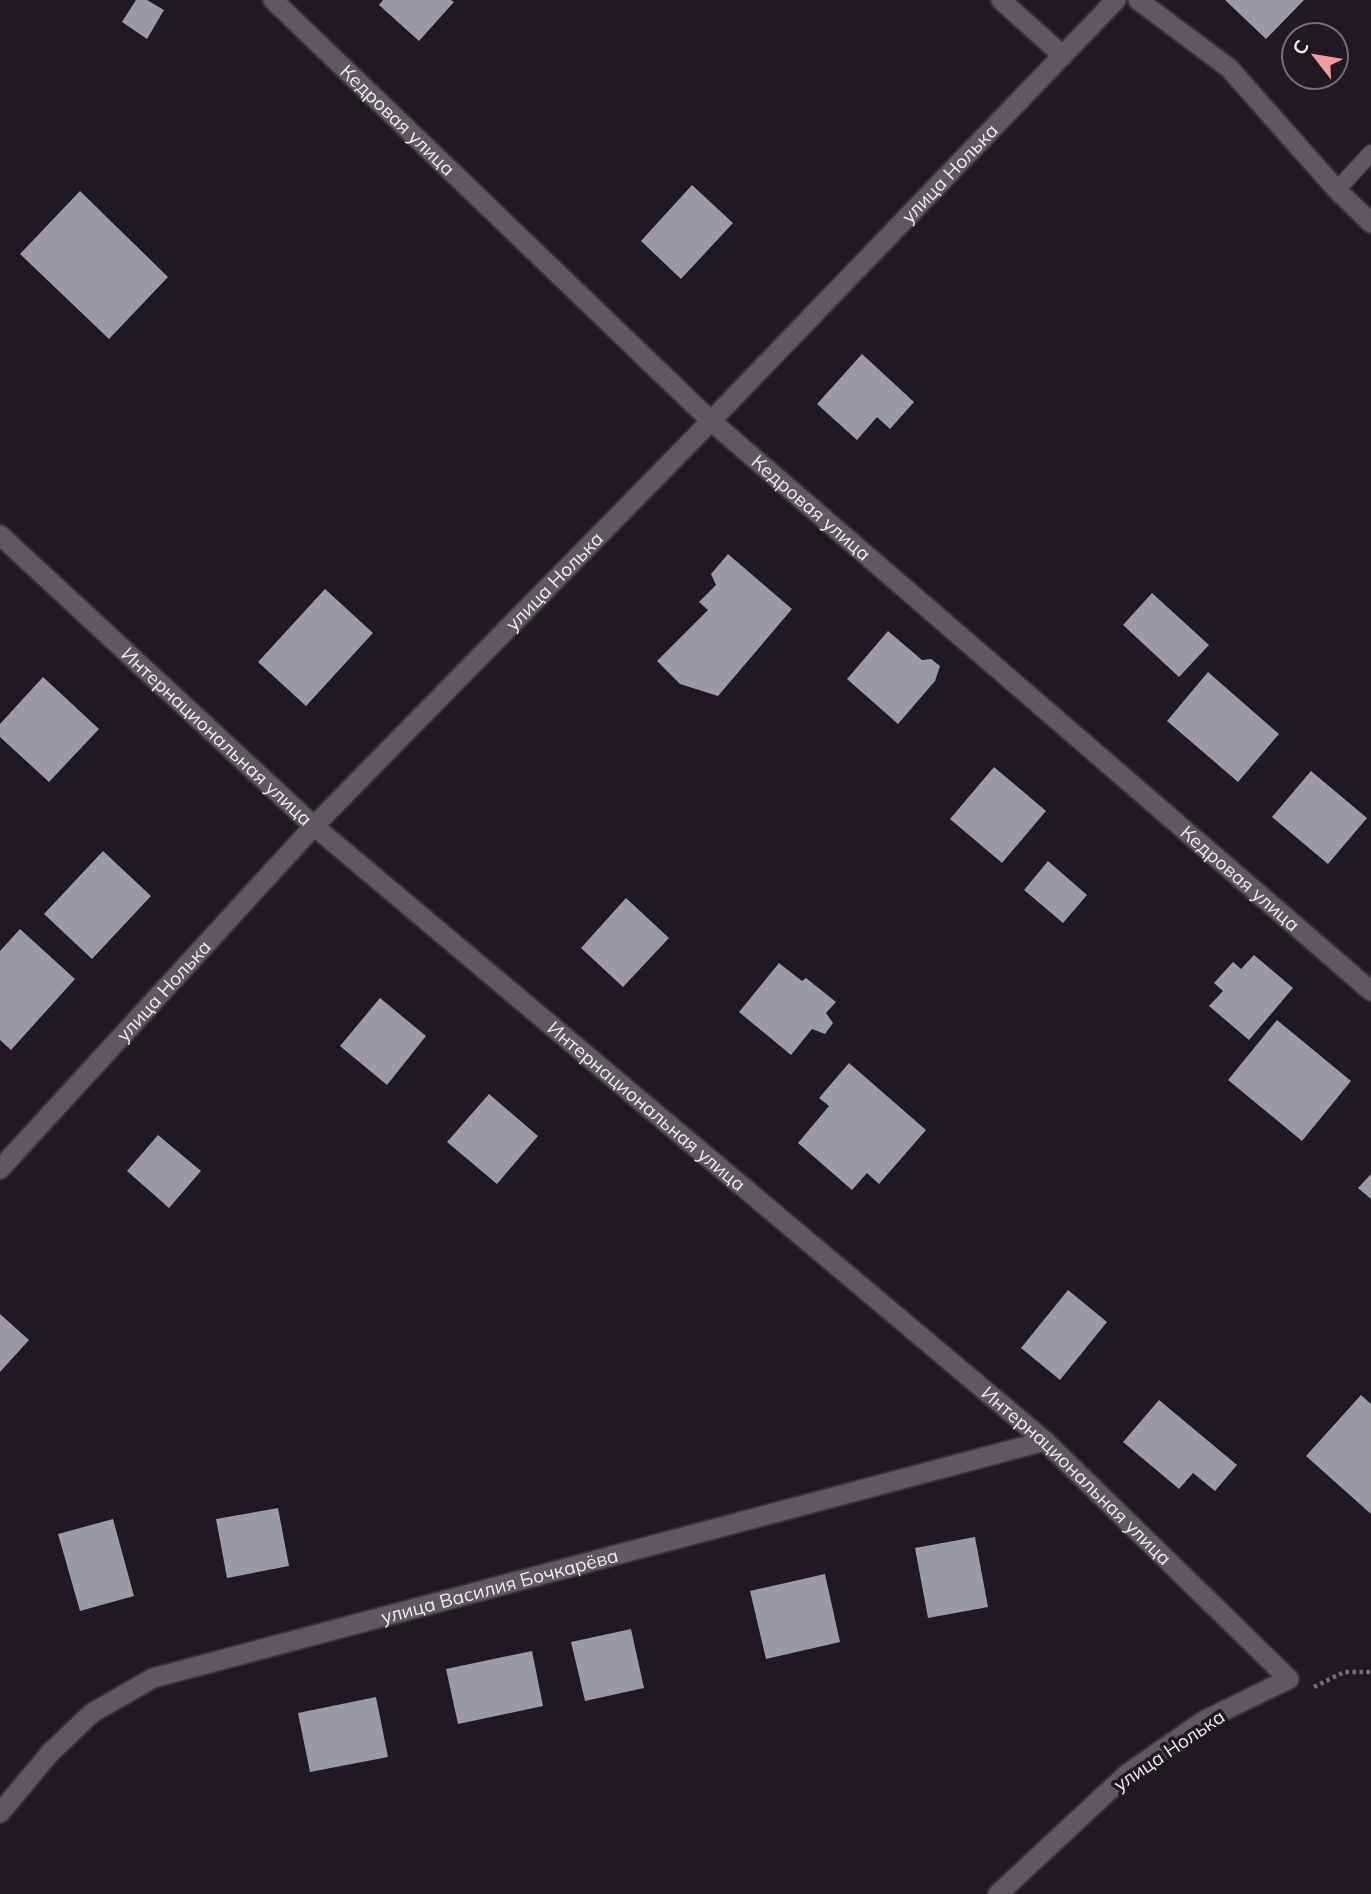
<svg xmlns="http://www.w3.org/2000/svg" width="1371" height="1894" font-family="Mulish,sans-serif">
  <rect width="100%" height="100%" fill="#201921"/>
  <path fill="#9a9aa7" d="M136,0H147L164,10L147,39L122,22Z
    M383,0H451L454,2L419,41L379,5Z
    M1225,0H1304L1266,39Z
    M692,185L733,223L681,279L641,241Z
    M80,191L168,277L109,339L20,254Z
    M862,354L914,402L890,429L877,417L857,440L817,404Z
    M728,554L792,609L718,696L680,684L657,661L708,610L699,602L716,585L711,574Z
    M325,589L373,633L306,706L258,662Z
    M1152,593L1209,645L1179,677L1123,625Z
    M888,631L922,660L931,659L940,666L935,681L898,724L847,679Z
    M1208,672L1279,734L1238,782L1167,721Z
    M43,677L99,729L49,782L0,737V724Z
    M994,767L1046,811L1002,863L950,819Z
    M1311,771L1367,818L1328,864L1272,817Z
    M103,851L151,896L92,959L44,914Z
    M1048,861L1087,895L1063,923L1024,890Z
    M626,898L669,938L623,987L581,948Z
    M20,929L75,979L11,1050L0,1040V951Z
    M1254,955L1293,988L1249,1040L1209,1006L1223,991L1214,983L1233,962L1241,969Z
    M779,963L802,981L806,978L836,1002L826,1013L833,1023L825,1034L812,1029L791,1055L739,1012Z
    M380,998L426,1036L387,1085L340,1046Z
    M1277,1020L1351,1081L1302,1141L1228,1080Z
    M849,1063L926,1130L879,1184L867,1173L852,1190L798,1143L829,1106L819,1098Z
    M489,1094L538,1136L497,1184L447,1142Z
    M158,1135L201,1171L169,1208L127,1171Z
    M1371,1174V1199L1358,1188Z
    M1068,1290L1107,1322L1060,1380L1021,1348Z
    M0,1314L29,1340L0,1372Z
    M1361,1395L1371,1404V1514L1306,1456Z
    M1159,1400L1237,1465L1215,1491L1193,1473L1179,1489L1123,1442Z
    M278,1508L289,1566L227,1578L216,1519Z
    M113,1519L134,1596L80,1611L58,1534Z
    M975,1537L988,1607L928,1618L915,1548Z
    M825,1574L840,1642L766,1659L750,1591Z
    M631,1629L644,1688L585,1701L571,1642Z
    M532,1651L543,1706L458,1724L446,1669Z
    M376,1697L388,1757L310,1772L298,1713Z"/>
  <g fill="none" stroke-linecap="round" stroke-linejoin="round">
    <defs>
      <path id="service" d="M1337,190L1371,153"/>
      <g id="minor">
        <path id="s1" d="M273,0L711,421L1371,991"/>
        <path d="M1001,0L1063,56"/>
        <path d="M1138,0L1229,68L1337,190L1371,223"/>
        <path id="s2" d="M0,535L314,826L1045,1441L1289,1679L1205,1720L1128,1773L998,1894"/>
        <path id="s3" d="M0,1169L314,826L711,421L1116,0"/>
        <path id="s4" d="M0,1813L50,1753L92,1713L153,1678L1045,1441"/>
      </g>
    </defs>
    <use href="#service" stroke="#383339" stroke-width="19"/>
    <use href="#minor" stroke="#383339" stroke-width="23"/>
    <path stroke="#726d73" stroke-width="4.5" stroke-dasharray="3.5 3.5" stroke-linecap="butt" d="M1314,1687L1344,1672H1371"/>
    <use href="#service" stroke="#605861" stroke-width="16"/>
    <use href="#minor" stroke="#605861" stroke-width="19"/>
  </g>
  <g text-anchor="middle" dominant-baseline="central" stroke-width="7" stroke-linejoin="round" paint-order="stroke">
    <g font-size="19" fill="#eeeaef" stroke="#201921">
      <text stroke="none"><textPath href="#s1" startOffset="173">Кедровая улица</textPath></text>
      <text stroke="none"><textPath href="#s3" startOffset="1376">улица Нолька</textPath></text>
      <text stroke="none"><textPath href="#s1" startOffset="740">Кедровая улица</textPath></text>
      <text stroke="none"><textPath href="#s3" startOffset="808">улица Нолька</textPath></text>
      <text stroke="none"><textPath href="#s2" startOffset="296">Интернациональная улица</textPath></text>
      <text stroke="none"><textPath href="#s1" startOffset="1307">Кедровая улица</textPath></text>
      <text stroke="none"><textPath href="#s3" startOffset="242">улица Нолька</textPath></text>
      <text stroke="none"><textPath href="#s2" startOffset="863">Интернациональная улица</textPath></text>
      <text stroke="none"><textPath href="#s2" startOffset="1430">Интернациональная улица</textPath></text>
      <text stroke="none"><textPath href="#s4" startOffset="565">улица Василия Бочкарёва</textPath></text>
      <text transform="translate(1169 1750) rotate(-34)">улица Нолька</text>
    </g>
  </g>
  <g transform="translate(1315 56) rotate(301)"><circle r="33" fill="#201921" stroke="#726d73" stroke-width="2"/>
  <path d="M0-5L12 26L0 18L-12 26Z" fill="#f49aa2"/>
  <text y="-10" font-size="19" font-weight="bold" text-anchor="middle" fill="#eeeaef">С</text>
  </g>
</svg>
